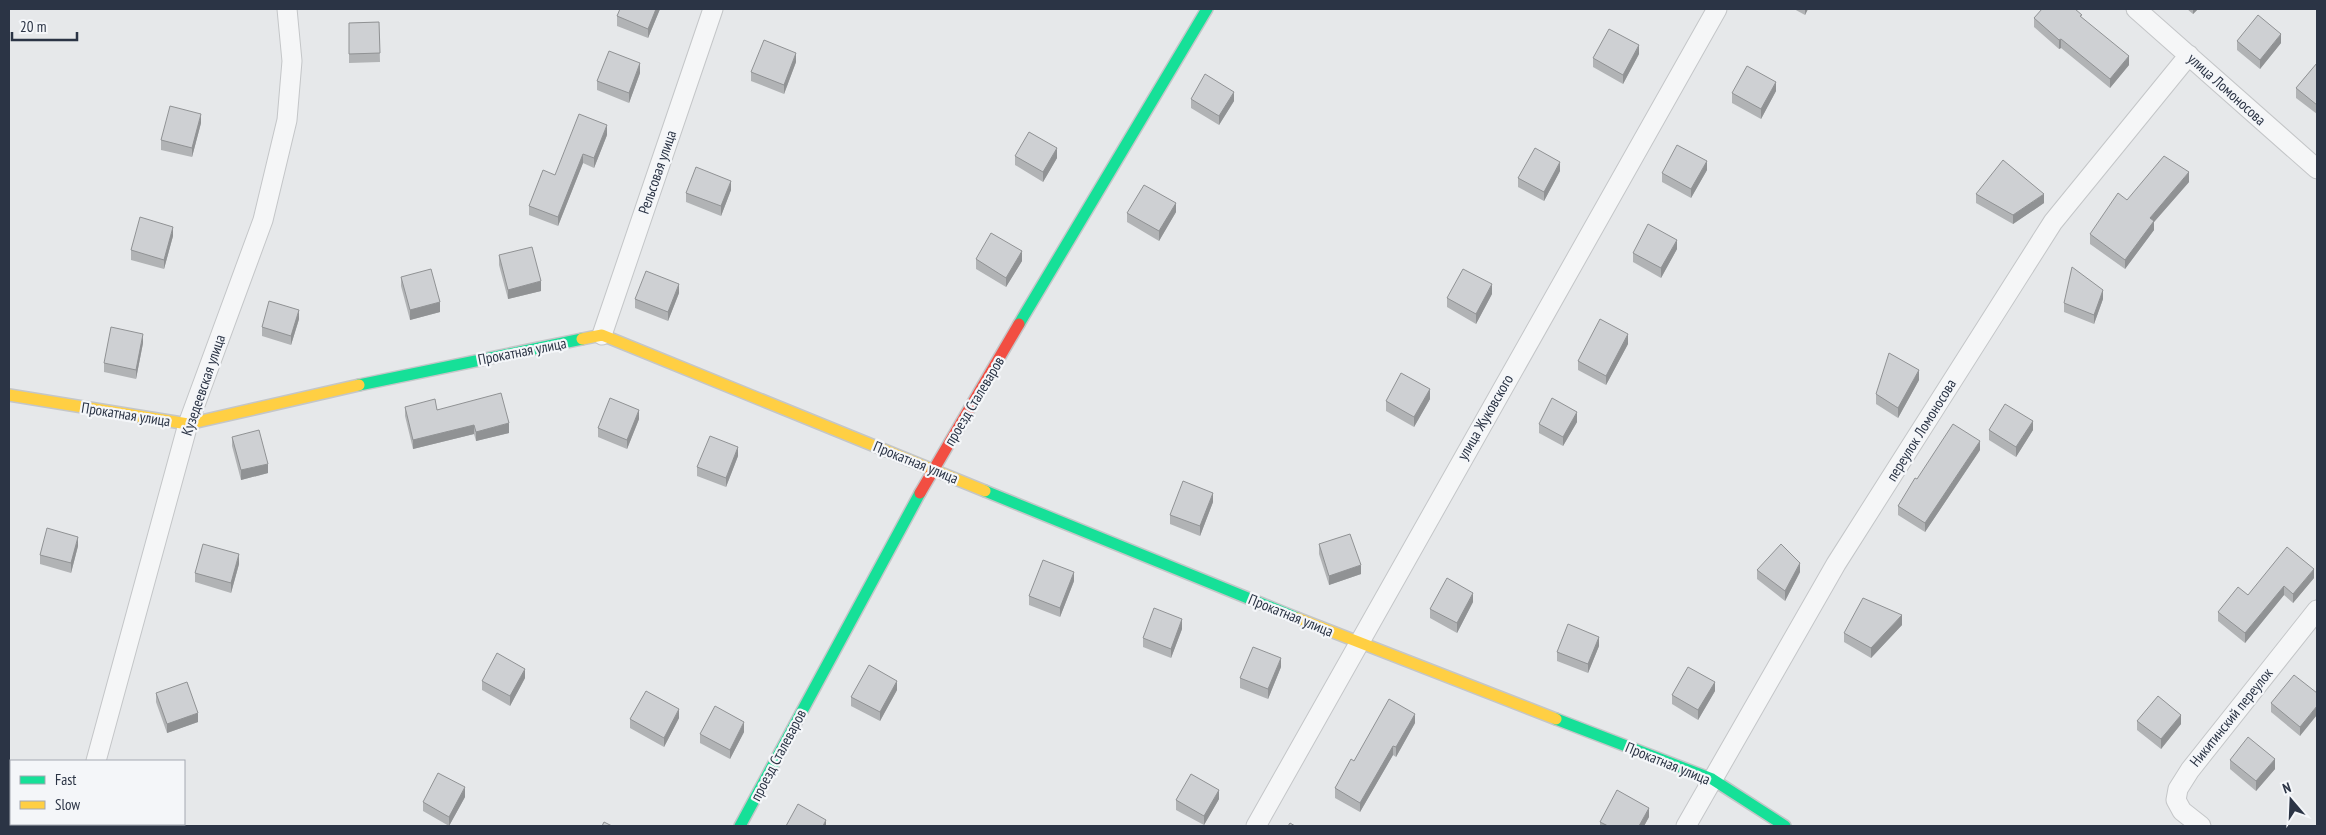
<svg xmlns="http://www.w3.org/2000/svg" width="2326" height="835" font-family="'PT Sans Narrow',sans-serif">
  <rect width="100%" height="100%" fill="#e6e8ea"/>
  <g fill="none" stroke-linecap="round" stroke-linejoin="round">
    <defs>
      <path id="street" d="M2136,9L2317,169
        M602,335L713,9
        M96,761L188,424L263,220L287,120L292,61L287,9
        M78,826V824
        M1256,826L1717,9
        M1686,826L1836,564L2053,222L2189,55
        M2201,826L2182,811L2176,800L2178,789L2190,770L2317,610"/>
      <path id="fast" d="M1019,324L1207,9
        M359,385L582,339
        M985,491L1297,618
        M1556,719L1712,779L1785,826
        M740,826L920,493"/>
      <path id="slow" d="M582,339L602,335L985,491
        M9,395L188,424L359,385
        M1297,618L1556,719"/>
      <path id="jam" d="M920,493L1019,324"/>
    </defs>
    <use href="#street" stroke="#c4c6c8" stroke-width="21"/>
    <use href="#fast" stroke="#c4c6c8" stroke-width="14"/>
    <use href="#slow" stroke="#c4c6c8" stroke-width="14"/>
    <use href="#jam" stroke="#c4c6c8" stroke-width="14"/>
    <use href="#street" stroke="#f5f6f7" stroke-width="19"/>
    <use href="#fast" stroke="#16e098" stroke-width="11"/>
    <use href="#slow" stroke="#ffcf43" stroke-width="11"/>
    <use href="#jam" stroke="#f24e42" stroke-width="11"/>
  </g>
  <path fill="#b1b3b5" d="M660,9L648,38L617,26V16Z
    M1794,9H1808L1805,15Z
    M2187,9H2198L2193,14Z
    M2034,18H2082L2129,65L2110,88L2061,48L2059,49L2034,27Z
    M379,22L380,62L349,63V23Z
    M2237,41L2281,43L2260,69L2237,50Z
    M1639,54L1623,84L1593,67V58Z
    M796,62L784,94L751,81V72Z
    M2317,63V114L2296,98V88Z
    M640,73L629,103L597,90V81Z
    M1776,91L1761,119L1732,103V93Z
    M1191,99L1234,101L1219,125L1191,108Z
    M201,123L192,157L161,150V140Z
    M607,135L594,168L583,163L558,226L529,215V206L555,175Z
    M1015,156L1057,158L1043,182L1015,165Z
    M1707,170L1691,198L1662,182V173Z
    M1560,171L1544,201L1518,187V178Z
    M2189,182L2154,222V230L2125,269L2090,244V234L2127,200Z
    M731,190L721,216L686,202V193Z
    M1976,194L2044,203L2013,224L1976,203Z
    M1176,212L1159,241L1127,222V213Z
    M173,236L164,269L131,260V250Z
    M1677,249L1661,278L1633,262V253Z
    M499,255L541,291L508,299L499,265Z
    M976,259L1022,261L1006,287L976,269Z
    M401,277L440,312L410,320L401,286Z
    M679,293L668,321L635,308V299Z
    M1492,294L1476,324L1447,307V298Z
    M2103,299L2094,324L2064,312V303Z
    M299,319L291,345L262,336V327Z
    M143,343L136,379L104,372V363Z
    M1628,344L1606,385L1578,370V361Z
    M1919,380L1898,418L1876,404V394Z
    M1430,399L1414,427L1386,411V401Z
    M405,407L437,410L509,433L476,441L474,434L413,449L405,416Z
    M639,419L627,449L598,437V428Z
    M1577,422L1563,446L1539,433V424Z
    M1989,430H2033L2016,457L1989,440Z
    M232,437L268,473L241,480L232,446Z
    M1980,450L1925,532L1898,515V506L1917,479Z
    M738,456L726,487L697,476V467Z
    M1213,502L1200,536L1170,524V515Z
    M1319,544L1361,574L1329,585L1319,554Z
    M78,546L71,573L40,564V555Z
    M239,564L231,593L195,582V573Z
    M1757,570L1800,572L1785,601L1757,579Z
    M2314,578L2293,603L2284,595L2245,643L2218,621V612L2248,595Z
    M1074,581L1060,617L1029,605V596Z
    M1473,602L1457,633L1430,618V609Z
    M1902,625L1871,658L1844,642V633Z
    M1182,629L1171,658L1143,647V638Z
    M1599,646L1588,673L1557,661V652Z
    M1281,667L1268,699L1240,688V678Z
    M525,678L510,706L482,690V681Z
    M897,690L880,721L851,706V697Z
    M1715,691L1698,720L1672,704V695Z
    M156,693L198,722L167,733L156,702Z
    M2317,693L2300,736L2271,712V703Z
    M679,718L664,747L630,728V719Z
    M2137,721L2181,724L2161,749L2137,730Z
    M1415,723L1396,757L1393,755L1360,812L1335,798V788L1354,761Z
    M744,732L730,759L700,743V734Z
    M2230,760L2275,769L2256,791L2230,769Z
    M465,797L449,826L423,811V802Z
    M1219,799L1204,825L1176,810V800Z
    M1649,817L1644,826H1600V822Z"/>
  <path fill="#909294" d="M656,9H660L648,38V29Z
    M1805,9H1808L1805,15Z
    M2193,9H2198L2193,14Z
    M2281,34V43L2260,69V60Z
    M2061,39V48L2059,49V40Z
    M1639,45V54L1623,84V75Z
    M796,53V62L784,94V85Z
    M2129,56V65L2110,88V79Z
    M640,63V73L629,103V93Z
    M1776,82V91L1761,119V109Z
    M1234,92V101L1219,125V116Z
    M201,114V123L192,157V148Z
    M607,125V135L594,168V158Z
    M1057,148V158L1043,182V172Z
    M583,154V163L558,226V217Z
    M1707,161V170L1691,198V189Z
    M1560,162V171L1544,201V192Z
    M2189,172V182L2154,222V230L2125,269V260L2150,218Z
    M731,181V190L721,216V206Z
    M2044,194V203L2013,224V215Z
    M1176,203V212L1159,241V231Z
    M173,227V236L164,269V260Z
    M1677,240V249L1661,278V268Z
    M1022,251V261L1006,287V278Z
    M541,281V291L508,299V290Z
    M679,284V293L668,321V312Z
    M1492,284V294L1476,324V314Z
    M2103,290V299L2094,324V315Z
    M440,302V312L410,320V310Z
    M299,310V319L291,345V336Z
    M143,334V343L136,379V370Z
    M1628,334V344L1606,385V376Z
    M1919,370V380L1898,418V408Z
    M1430,389V399L1414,427V417Z
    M639,410V419L627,449V440Z
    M1577,412V422L1563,446V437Z
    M2033,421V430L2016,457V447Z
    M509,423V433L476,441V432Z
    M474,425V434L413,449V440Z
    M1980,441V450L1925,532V523Z
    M738,447V456L726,487V478Z
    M268,464V473L241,480V470Z
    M1213,493V502L1200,536V526Z
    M78,537V546L71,573V563Z
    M239,554V564L231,593V583Z
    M1800,563V572L1785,601V591Z
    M1361,565V574L1329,585V576Z
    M2314,569V578L2293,603V594Z
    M1074,572V581L1060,617V608Z
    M2284,586V595L2245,643V633Z
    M1473,593V602L1457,633V623Z
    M1902,615V625L1871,658V648Z
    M1182,619V629L1171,658V649Z
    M1599,637V646L1588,673V664Z
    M1281,658V667L1268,699V689Z
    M525,669V678L510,706V696Z
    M897,681V690L880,721V712Z
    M1715,682V691L1698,720V710Z
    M2317,706V715L2300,736V727Z
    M679,709V718L664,747V738Z
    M198,713V722L167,733V724Z
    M1415,714V723L1396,757V747Z
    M2181,715V724L2161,749V739Z
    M744,722V732L730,759V750Z
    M1393,746V755L1360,812V803Z
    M2275,759V769L2256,791V781Z
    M465,787V797L449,826V817Z
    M1219,790V799L1204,825V816Z
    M1649,808V817L1644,826H1639Z
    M826,820V826H823Z"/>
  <path fill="#ced0d3" stroke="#909294" d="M620,9H656L648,29L617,16Z
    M2042,9H2075L2082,15L2080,16L2129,56L2110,79L2061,39L2059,40L2034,18Z
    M2258,15L2281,34L2260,60L2237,41Z
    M379,22L380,53L349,54V23Z
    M1609,29L1639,45L1623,75L1593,58Z
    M764,40L796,53L784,85L751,72Z
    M609,51L640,63L629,93L597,81Z
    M2317,63V105L2296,88Z
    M1747,66L1776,82L1761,109L1732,93Z
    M1205,74L1234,92L1219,116L1191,99Z
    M170,106L201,114L192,148L161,140Z
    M579,114L607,125L594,158L583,154L558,217L529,206L543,170L555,175Z
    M1029,132L1057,148L1043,172L1015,156Z
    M1677,145L1707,161L1691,189L1662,173Z
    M1535,148L1560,162L1544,192L1518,178Z
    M2164,156L2189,172L2150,218L2154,221L2125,260L2090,234L2118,193L2127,200Z
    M2003,160L2044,194L2013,215L1976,194Z
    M696,167L731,181L721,206L686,193Z
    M1144,185L1176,203L1159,231L1127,213Z
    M140,217L173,227L164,260L131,250Z
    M1648,224L1677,240L1661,268L1633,253Z
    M991,233L1022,251L1006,278L976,259Z
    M532,247L541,281L508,290L499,255Z
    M2072,267L2103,290L2094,315L2064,303Z
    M431,269L440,302L410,310L401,277Z
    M1463,269L1492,284L1476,314L1447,298Z
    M646,271L679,284L668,312L635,299Z
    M269,301L299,310L291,336L262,327Z
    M1600,319L1628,334L1606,376L1578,361Z
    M111,327L143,334L136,370L104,363Z
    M1889,353L1919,370L1898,408L1876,394Z
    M1401,373L1430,389L1414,417L1386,401Z
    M501,393L509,423L476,432L474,425L413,440L405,407L435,399L437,410Z
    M610,398L639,410L627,440L598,428Z
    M1552,398L1577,412L1563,437L1539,424Z
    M2005,404L2033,421L2016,447L1989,430Z
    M1953,424L1980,441L1925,523L1898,506L1915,478L1917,479Z
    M259,430L268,464L241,470L232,437Z
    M710,436L738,447L726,478L697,467Z
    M1183,481L1213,493L1200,526L1170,515Z
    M47,528L78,537L71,563L40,555Z
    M1350,534L1361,565L1329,576L1319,544Z
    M203,544L239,554L231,583L195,573Z
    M1781,544L1800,563L1785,591L1757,570Z
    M2287,547L2314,569L2293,594L2284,586L2245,633L2218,612L2238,587L2248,595Z
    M1043,560L1074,572L1060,608L1029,596Z
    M1447,578L1473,593L1457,623L1430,609Z
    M1863,598L1902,615L1871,648L1844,633Z
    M1154,608L1182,619L1171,649L1143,638Z
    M1568,624L1599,637L1588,664L1557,652Z
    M1253,647L1281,658L1268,689L1240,678Z
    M497,653L525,669L510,696L482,681Z
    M869,665L897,681L880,712L851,697Z
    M1688,667L1715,682L1698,710L1672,695Z
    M2294,675L2317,693V706L2300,727L2271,703Z
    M187,682L198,713L167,724L156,693Z
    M646,691L679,709L664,738L630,719Z
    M2158,696L2181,715L2161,739L2137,721Z
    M1389,699L1415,714L1396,747L1393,746L1360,803L1335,788L1351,759L1354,761Z
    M715,706L744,722L730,750L700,734Z
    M2248,737L2275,759L2256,781L2230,760Z
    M438,773L465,787L449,817L423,802Z
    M1191,774L1219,790L1204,816L1176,800Z
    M1617,790L1649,808L1639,826H1608L1600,822Z
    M798,804L826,820L823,826H786Z
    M604,822L612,826H602Z
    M1290,823L1295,826H1288Z
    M124,824H155L154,826H124Z"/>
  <g text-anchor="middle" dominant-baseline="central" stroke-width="4.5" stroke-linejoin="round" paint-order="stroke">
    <g font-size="15" fill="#2b3445" stroke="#f4f6f9">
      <text transform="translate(2227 89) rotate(42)">улица Ломоносова</text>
      <text transform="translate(657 172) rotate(-71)">Рельсовая улица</text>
      <text transform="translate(522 351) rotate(-11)">Прокатная улица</text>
      <text transform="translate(203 385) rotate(-71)">Кузедеевская улица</text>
      <text transform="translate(974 401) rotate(-59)">проезд Сталеваров</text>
      <text transform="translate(126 414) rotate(9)">Прокатная улица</text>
      <text transform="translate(1485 417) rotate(-60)">улица Жуковского</text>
      <text transform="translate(1921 430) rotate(-58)">переулок Ломоносова</text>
      <text transform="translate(916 462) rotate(22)">Прокатная улица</text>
      <text transform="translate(1291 615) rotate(22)">Прокатная улица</text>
      <text transform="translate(2231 717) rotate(-51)">Никитинский переулок</text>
      <text transform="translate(778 755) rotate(-62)">проезд Сталеваров</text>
      <text transform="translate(1668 763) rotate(22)">Прокатная улица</text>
    </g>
  </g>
  <rect width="2326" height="835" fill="none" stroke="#2b3445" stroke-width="20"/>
  <rect x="10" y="760" width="175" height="65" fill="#f4f6f9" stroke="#a4a8b1"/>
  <rect x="20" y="776" width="25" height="8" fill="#16e098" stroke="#a4a8b1"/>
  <text x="55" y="785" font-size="15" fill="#2b3445">Fast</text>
  <rect x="20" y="801" width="25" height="8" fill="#ffcf43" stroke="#a4a8b1"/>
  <text x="55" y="810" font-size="15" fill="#2b3445">Slow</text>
  <g transform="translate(2291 800) rotate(341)" stroke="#f4f6f9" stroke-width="4" paint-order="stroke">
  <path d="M0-4L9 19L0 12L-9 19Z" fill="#2b3445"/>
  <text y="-8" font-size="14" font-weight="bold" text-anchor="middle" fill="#2b3445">N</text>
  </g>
  <path d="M12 32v8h65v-8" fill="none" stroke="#2b3445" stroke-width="2.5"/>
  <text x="20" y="32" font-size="15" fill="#2b3445" stroke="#f4f6f9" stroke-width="4" paint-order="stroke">20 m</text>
</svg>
